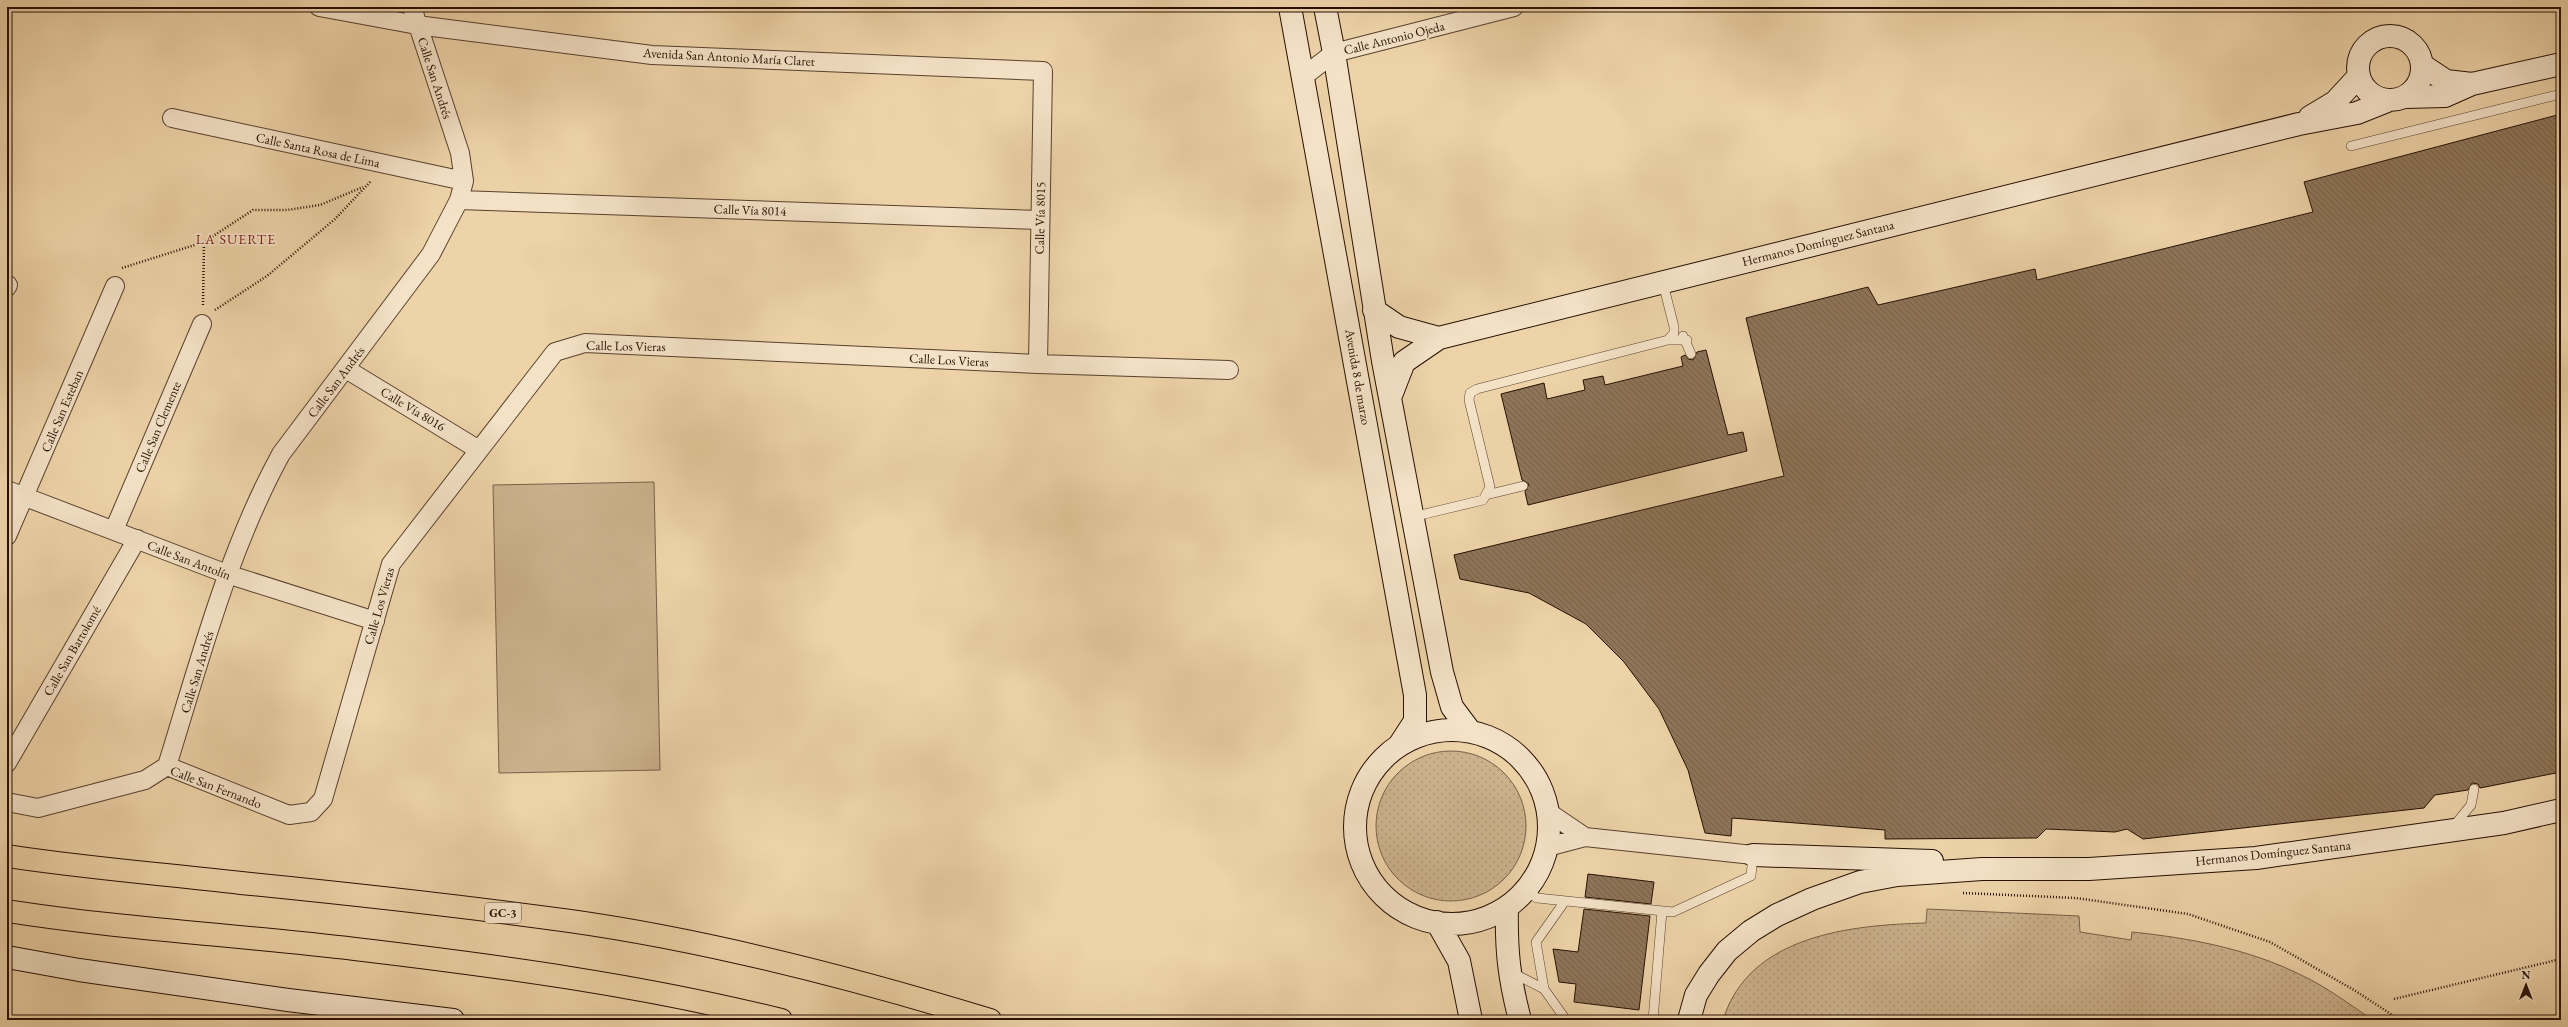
<svg xmlns="http://www.w3.org/2000/svg" width="2568" height="1027" font-family="'EB Garamond',serif">
  <defs>
    <pattern id="green-dots" width="8" height="8" patternUnits="userSpaceOnUse"><rect width="8" height="8" fill="#ccb28d"/><path d="M2 2h.1M6 6h.1" fill="none" stroke="#af9878" stroke-width="1.8" stroke-linecap="round"/></pattern>
    <pattern id="building-back-hatch" width="6" height="6" patternUnits="userSpaceOnUse"><rect width="6" height="6" fill="#8e7559"/><path d="M-1 5l2 2M0 0l6 6M5-1l2 2" fill="none" stroke="#745f47"/></pattern>
  </defs>
  <rect width="100%" height="100%" fill="#eed3a9"/>
  <filter id="stains"><feTurbulence type="fractalNoise" baseFrequency=".005" numOctaves="4"/><feColorMatrix values="0 0 0 0 .2 0 0 0 0 .09 0 0 0 0 .02 0 0 0 .5 -.17"/></filter>
  <radialGradient id="worn" r=".72"><stop offset=".6" stop-color="#630" stop-opacity="0"/><stop offset="1" stop-color="#630" stop-opacity=".3"/></radialGradient>
  <path fill="url(#green-dots)" stroke="#786148" d="M1376 826a75 75 0 1 1 150 0a75 75 0 1 1-150 0Z
    M1927,909L2079,916L2080,932L2131,940L2132,932C2190,938 2249,949 2301,975C2327,987 2350,1005 2373,1020H1723C1749,935 1851,925 1926,923Z"/>
  <path fill="#ccb28d" stroke="#786148" d="M654,482L660,770L499,773L493,485Z"/>
  <path fill="url(#building-back-hatch)" stroke="#251002" d="M2561,114V772L2480,788L2478,784L2472,783L2468,790L2435,795L2424,808L2143,839L2127,829L2115,832L2046,829L2037,838L1885,839V830L1732,818L1731,836L1705,833L1688,770L1659,709L1624,662L1586,624L1529,593L1460,579L1454,555L1784,476L1746,318L1868,287L1878,305L2035,269L2037,280L2313,212L2304,182Z
    M1706,350L1728,435L1743,432L1747,451L1528,505L1525,492L1529,484L1522,480L1501,394L1544,383L1547,399L1585,390L1583,380L1603,376L1605,385L1683,366L1681,357L1685,355L1688,359L1693,360L1697,352Z
    M1588,874L1654,882L1651,904L1585,897Z
    M1584,909L1650,916L1639,1010L1574,1002L1576,984L1559,982L1553,949L1578,952Z"/>
  <g fill="none" stroke-linecap="round" stroke-linejoin="round">
    <defs>
      <path id="lane" d="M2351,146L2561,94
        M1663,283L1674,327V333L1668,340
        M1683,336L1691,354
        M1486,495L1523,486
        M1412,517L1483,500L1490,487L1469,400L1470,393L1477,389L1668,340H1687
        M2453,827L2471,805L2474,789
        M1525,891L1537,898L1673,912L1751,876L1753,855
        M1565,901L1536,942L1544,989L1566,1020
        M1511,972L1544,989
        M1579,1020H1606
        M1653,1020L1662,911"/>
      <path id="street" d="M319,7L417,25L652,55L1043,71L1038,364
        M1304,76L1334,53L1514,7
        M172,118L464,181
        M459,200L1040,220
        M7,287L8,285
        M346,369L479,450
        M7,490L227,574L375,621
        M114,530L202,324
        M7,536L115,286
        M7,763L137,539
        M167,766L289,815L311,812L323,799L391,564L555,352L585,343L1038,364L1229,370
        M167,766C200,660 228,551 281,454L431,254L459,200L464,181L460,153L412,7
        M7,802L38,808L145,780L167,766
        M1548,812L1585,837
        M1547,847L1585,837L1753,855"/>
      <path id="secondary" d="M1290,7L1415,695V721L1400,744
        M1325,7L1334,53L1383,361L1442,672L1452,707L1470,731
        M2358 68a32 32 0 1 1 64 0a32 32 0 1 1-64 0Z
        M2422,65L2446,81L2472,84
        M2405,97L2445,96L2472,84L2561,64
        M2310,117L2335,102L2358,77
        M1374,310L1399,327L1439,338
        M1390,398L1404,362L1439,338L2299,124L2357,113L2387,101
        M1355 827a97 97 0 1 1 194 0a97 97 0 1 1-194 0Z
        M1753,855L1932,861
        M1507,907C1506,950 1509,978 1520,1020
        M1437,922L1459,961L1471,1020
        M7,957L79,970L288,1000L453,1020
        M1689,1020L1696,995L1709,974L1727,951L1751,931L1777,915L1812,899L1860,882L1897,875L1982,869H2089L2256,858L2504,823L2561,810"/>
      <path id="highway" d="M7,856C85,868 163,874 241,883C351,894 461,906 570,921C712,941 853,978 990,1020
        M7,911C122,929 239,935 355,949C498,966 641,985 781,1020"/>
    </defs>
    <use href="#lane" stroke="#57412c" stroke-width="10"/>
    <use href="#street" stroke="#57412c" stroke-width="20"/>
    <use href="#secondary" stroke="#251002" stroke-width="24"/>
    <use href="#highway" stroke="#251002" stroke-width="24"/>
    <path stroke="#251002" stroke-width="2.5" stroke-dasharray="1 2" stroke-linecap="butt" d="M122,268L204,242L253,210H287L320,205L363,187
      M203,305L204,242
      M215,310L267,276L335,219L371,181
      M1963,893L2076,898L2188,914L2270,942L2354,990L2400,1020
      M2394,999L2561,959"/>
    <use href="#lane" stroke="#f4e2c7" stroke-width="9"/>
    <use href="#street" stroke="#f4e2c7" stroke-width="18"/>
    <use href="#secondary" stroke="#f4e2c7" stroke-width="22"/>
    <use href="#highway" stroke="#eed3a9" stroke-width="22"/>
  </g>
  <g text-anchor="middle" dominant-baseline="central" stroke-width="3.5" stroke-linejoin="round" paint-order="stroke">
    <rect fill="#f4e2c7" stroke="#634f3d" stroke-width="1" x="485" y="903" width="36" height="20" rx="3"/>
    <g font-size="12" font-weight="bold" fill="#251002">
      <text x="503" y="913">GC-3</text>
    </g>
    <g font-size="13" fill="#251002" stroke="#f4e2c7">
      <text transform="translate(1394 38) rotate(-14)">Calle Antonio Ojeda</text>
      <text transform="translate(729 57) rotate(3)">Avenida San Antonio María Claret</text>
      <text transform="translate(435 78) rotate(72)">Calle San Andrés</text>
      <text transform="translate(318 150) rotate(12)">Calle Santa Rosa de Lima</text>
      <text transform="translate(750 210) rotate(2)">Calle Vía 8014</text>
      <text transform="translate(1040 218) rotate(-89)">Calle Vía 8015</text>
      <text transform="translate(1818 243) rotate(-14)">Hermanos Domínguez Santana</text>
      <text transform="translate(626 346) rotate(1)">Calle Los Vieras</text>
      <text transform="translate(949 360) rotate(3)">Calle Los Vieras</text>
      <text transform="translate(1358 377) rotate(80)">Avenida 8 de marzo</text>
      <text transform="translate(336 382) rotate(-53)">Calle San Andrés</text>
      <text transform="translate(413 409) rotate(31)">Calle Vía 8016</text>
      <text transform="translate(62 411) rotate(-67)">Calle San Esteban</text>
      <text transform="translate(158 427) rotate(-67)">Calle San Clemente</text>
      <text transform="translate(189 560) rotate(21)">Calle San Antolín</text>
      <text transform="translate(379 606) rotate(-74)">Calle Los Vieras</text>
      <text transform="translate(72 651) rotate(-60)">Calle San Bartolomé</text>
      <text transform="translate(197 672) rotate(-73)">Calle San Andrés</text>
      <text transform="translate(216 787) rotate(21)">Calle San Fernando</text>
      <text transform="translate(2273 853) rotate(-6)">Hermanos Domínguez Santana</text>
    </g>
    <g font-size="14" letter-spacing="1" fill="#7a1f14" stroke="#f4e2c7">
      <text x="236" y="239">LA SUERTE</text>
    </g>
  </g>
  <rect width="2568" height="1027" fill="none" stroke="#eed3a9" stroke-width="24"/>
  <rect x="8" y="8" width="2552" height="1011" fill="none" stroke="#251002" stroke-width="2"/>
  <rect x="12" y="12" width="2544" height="1003" fill="none" stroke="#251002"/>
  <g transform="translate(2526 985)" stroke="#f4e2c7" stroke-width="3" paint-order="stroke">
  <path d="M0-3L7 15L0 10L-7 15Z" fill="#251002"/>
  <text y="-6" font-size="11" font-weight="bold" text-anchor="middle" fill="#251002">N</text>
  </g>
  <rect width="100%" height="100%" filter="url(#stains)"/>
  <rect width="100%" height="100%" fill="url(#worn)"/>
</svg>
